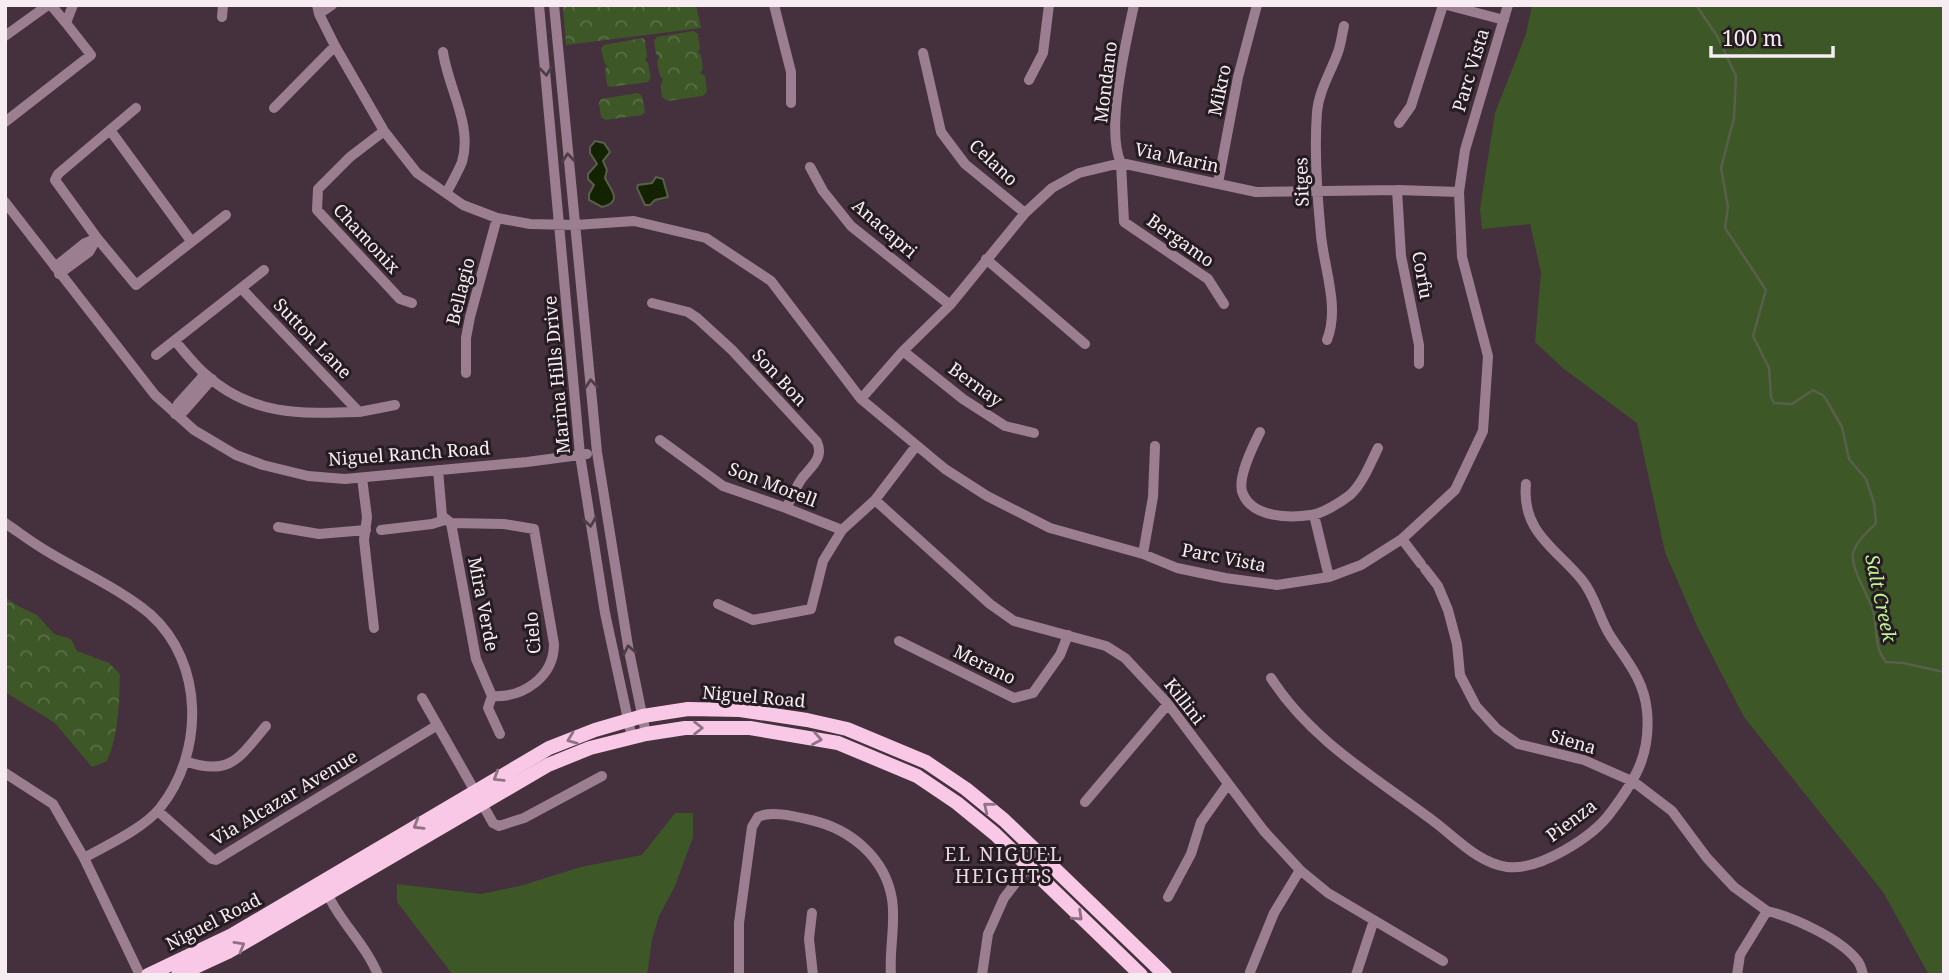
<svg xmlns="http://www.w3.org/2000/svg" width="1949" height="980" font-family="'Noto Serif',serif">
  <defs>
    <pattern id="forest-crowns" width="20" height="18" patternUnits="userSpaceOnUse" patternTransform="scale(1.75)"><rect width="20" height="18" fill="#3e5727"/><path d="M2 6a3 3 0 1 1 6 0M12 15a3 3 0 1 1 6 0" fill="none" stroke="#5b6f47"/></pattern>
  </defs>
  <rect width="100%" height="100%" fill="#44313d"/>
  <path fill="#3e5727" d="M1532,5H1944V975H1929L1883,892L1744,717L1697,626L1665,552L1637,423L1564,369L1535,342L1541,272L1530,224L1482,229L1480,209L1495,113L1526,34Z
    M675,813H693V837L675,886L659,916L652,940L647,975H453L397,902V884L481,894L520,886L581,867L642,855Z"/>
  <path fill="url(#forest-crowns)" d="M563,5H696L701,28L566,45Z
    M693,31L698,34L700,48L698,52L701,55L703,69L700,73L705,76L707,92L703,96L668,101L662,97L661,84L663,79L660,76L657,62L659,57L656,54L654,41L657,37Z
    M642,38L645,40L647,56L645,60L648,63L651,78L648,82L610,87L607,85L605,70L607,65L604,62L601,48L604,45Z
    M638,93L642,96L645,112L642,115L605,120L601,117L599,103L601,99Z
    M5,597L18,606L37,615L54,634L71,639L77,651L109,663L120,674C119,702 119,735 107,761L92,767L55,723L5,692Z"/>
  <path fill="#132302" stroke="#585f4a" stroke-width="2" d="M595,141L604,143L610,152L603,161L607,170L605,178C610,189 624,202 602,207L589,200V194L594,185L588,179V174L597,164L590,153V147Z
    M656,177L663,179L668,197L655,200L650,205H645L637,188L638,185L652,183Z"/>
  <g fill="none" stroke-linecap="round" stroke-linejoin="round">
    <path stroke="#585f4a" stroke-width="2.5" d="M1696,5L1717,36L1736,76L1734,118L1721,168L1728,207L1725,228L1766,290L1753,336L1769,368L1771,397L1774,403L1792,404L1813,390L1824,396L1842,427L1849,459L1866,479L1874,503L1876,523C1869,531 1855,542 1853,554C1851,569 1868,595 1873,610C1878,629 1873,646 1886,662L1903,663L1944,672"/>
    <path stroke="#9c7e91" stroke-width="10" d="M51,5L66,23
      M317,5L319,14L335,46L384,131L417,173L463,205L497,218L530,224L576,225L634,221L706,238L771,281L861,399L945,469L987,496L1050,528L1143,554L1177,568L1225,578L1277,585L1329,577L1361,565L1402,539L1455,490L1483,431L1488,356L1462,257L1459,192L1465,150L1508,5
      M539,5L580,455L605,613L632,738
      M554,5L597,452L628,646L646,734
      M774,5L791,72V103
      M1134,5C1126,42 1105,130 1121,163L1124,222L1208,279L1224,304
      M1447,5L1504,20
      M319,14L332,5
      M222,17L223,5
      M5,36L48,5
      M443,52C448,88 473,125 462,162C458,172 452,182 447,192
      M923,53L941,132L965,164L1025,213
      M1029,80L1043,53L1049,5
      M136,108L58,174L55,180L97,238L136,285L226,215
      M274,108L335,46
      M5,122L91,55L66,23L73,5
      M1399,123L1411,106L1443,5
      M110,130L191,241
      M384,131L350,157L318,189L317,210L400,299L412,303
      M810,167L823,191L851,226L950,305
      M1218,183L1238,77L1257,5
      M1397,190L1401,256L1419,345V364
      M5,202L155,395L194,430L236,455L263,465L308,476L345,479L527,462L587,454
      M986,259L1085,344
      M55,267L85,243L97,238
      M59,274L89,252L97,238
      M241,288L359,412L395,405
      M652,303L688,312L697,318L732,350L817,442C824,457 812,466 803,477C796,486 792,498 786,508
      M1327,340C1340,307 1324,269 1321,235C1317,195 1314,152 1317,112C1319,90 1331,72 1338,52C1341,44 1342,34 1344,26
      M175,341C184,351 193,363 204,373C250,416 301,414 359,412
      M903,351L963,399L1005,426L1034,433
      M156,355L264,270
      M466,373V338L470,317L497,218
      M861,399L903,351L950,305L1025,213L1052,188L1079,173L1121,163L1256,192L1397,190L1459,192
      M175,414L184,411L212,379
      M175,414L178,404L205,374
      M1260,432C1253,446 1236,480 1243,494C1253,518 1290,518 1311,515C1322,514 1341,502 1350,495C1363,483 1370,464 1378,448
      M660,440L723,486L786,508L842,530
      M438,470L442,516L451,523L476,659L492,696L488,708L500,734
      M362,478L367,517L364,540L374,628
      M875,500L990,604L1014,621L1106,646L1125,658L1168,704L1264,831L1300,870L1328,893L1443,961
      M1314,515L1329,577
      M5,523C20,533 34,544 50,553C83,573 120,589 150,614C205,663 204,753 160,808C143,829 107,845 84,858
      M451,523L504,524L534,529L554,644C554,677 523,698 492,696
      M278,527L319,534L366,530
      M381,530L432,524L445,520
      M1402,539L1421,564
      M1143,554L1153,497L1155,446
      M1425,569L1438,586L1448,610L1457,644L1460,675L1476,706L1497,729L1518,744L1584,760L1634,782L1672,811L1707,858L1734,887L1767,911
      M718,604L753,620L811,609L823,561L842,530L875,500L916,446
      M899,641L1014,698L1033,693L1060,655L1068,635
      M1271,678C1311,741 1378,779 1436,823C1458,840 1479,863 1507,867C1539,871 1593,837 1611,812C1636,779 1651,754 1647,711C1644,680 1627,661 1611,637C1599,619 1596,597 1582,580C1557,549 1521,532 1526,484
      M422,698L493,823L499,826L524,818L602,776
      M185,761C230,777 239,758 266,726
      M5,773L53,804L84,858L140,975
      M1085,802L1168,704
      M158,811L212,859L216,860L436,726
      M328,895C341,923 366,945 378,975
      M1168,897L1191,854L1201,822L1228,784
      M812,913L809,939L813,975
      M1250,972L1274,913L1300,870
      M739,975V923L752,827L758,817C771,810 797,817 811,820C850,829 885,857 892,899C896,924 889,949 891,975
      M982,975L988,934L1004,898L1037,855
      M1356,975L1374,920
      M1737,975L1740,955L1767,911C1793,917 1839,938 1856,959C1860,963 1862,970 1863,975"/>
    <path stroke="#f9c8e7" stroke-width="14" d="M148,975L232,935L549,748L595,730L643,716L688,709L740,710L807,720L847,729L926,762L966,789L1004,820L1165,975
      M178,975L228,952L548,765L590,748L646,734L685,728H750L838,743L917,776L957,803L995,834L1141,975"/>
  </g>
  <defs><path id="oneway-chevron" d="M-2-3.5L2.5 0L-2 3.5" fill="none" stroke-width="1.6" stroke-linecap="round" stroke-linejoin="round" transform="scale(1.75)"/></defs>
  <g stroke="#4f3e49">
    <use href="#oneway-chevron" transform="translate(546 71) rotate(84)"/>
    <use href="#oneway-chevron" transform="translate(568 158) rotate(-96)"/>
    <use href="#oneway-chevron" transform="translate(591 384) rotate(-95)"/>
    <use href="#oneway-chevron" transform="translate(590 522) rotate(82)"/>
    <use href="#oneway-chevron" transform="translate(629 650) rotate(-101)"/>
  </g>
  <g stroke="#8f7284">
    <use href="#oneway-chevron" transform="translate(698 728)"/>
    <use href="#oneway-chevron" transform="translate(572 739) rotate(159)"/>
    <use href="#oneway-chevron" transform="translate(817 739) rotate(10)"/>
    <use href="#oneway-chevron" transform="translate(498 777) rotate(148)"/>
    <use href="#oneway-chevron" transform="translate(988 807) rotate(-141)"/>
    <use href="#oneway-chevron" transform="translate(418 825) rotate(149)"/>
    <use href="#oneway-chevron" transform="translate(1078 916) rotate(43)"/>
    <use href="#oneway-chevron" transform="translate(240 946) rotate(-30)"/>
  </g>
  <g text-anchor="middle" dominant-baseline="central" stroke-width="6" stroke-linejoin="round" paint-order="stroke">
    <g font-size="18" fill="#f8ecf3" stroke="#251c22">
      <text transform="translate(1470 70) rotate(-73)">Parc Vista</text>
      <text transform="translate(1105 82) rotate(-83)">Mondano</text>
      <text transform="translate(1219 90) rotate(-78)">Mikro</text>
      <text transform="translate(1177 157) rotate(12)">Via Marin</text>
      <text transform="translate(994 162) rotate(43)">Celano</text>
      <text transform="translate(1301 182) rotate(-92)">Sitges</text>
      <text transform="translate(885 228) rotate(41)">Anacapri</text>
      <text transform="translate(367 238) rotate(47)">Chamonix</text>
      <text transform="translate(1181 240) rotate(35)">Bergamo</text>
      <text transform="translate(1423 275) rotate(80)">Corfu</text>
      <text transform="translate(460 291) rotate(-76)">Bellagio</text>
      <text transform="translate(313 338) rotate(46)">Sutton Lane</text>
      <text transform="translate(556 375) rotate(-95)">Marina Hills Drive</text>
      <text transform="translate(780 377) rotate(47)">Son Bon</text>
      <text transform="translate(976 384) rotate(36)">Bernay</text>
      <text transform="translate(409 453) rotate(-4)">Niguel Ranch Road</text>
      <text transform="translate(773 484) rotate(21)">Son Morell</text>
      <text transform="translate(1224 557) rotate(11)">Parc Vista</text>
      <text transform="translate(484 604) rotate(79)">Mira Verde</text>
      <text transform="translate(532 633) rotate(-95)">Cielo</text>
      <text transform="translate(985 664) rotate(26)">Merano</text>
      <text transform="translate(754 696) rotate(5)">Niguel Road</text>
      <text transform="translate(1185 701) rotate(52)">Killini</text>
      <text transform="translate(1573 741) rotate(16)">Siena</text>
      <text transform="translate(284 797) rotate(-31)">Via Alcazar Avenue</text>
      <text transform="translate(1571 820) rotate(-37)">Pienza</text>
      <text transform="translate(213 921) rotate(-27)">Niguel Road</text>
    </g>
    <g font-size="19" font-style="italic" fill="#bff295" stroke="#251c22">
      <text transform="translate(1881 598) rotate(78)">Salt Creek</text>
    </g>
    <g font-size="19" letter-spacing="2" fill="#ecd4e3" stroke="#251c22">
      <text x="1004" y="854">EL NIGUEL<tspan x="1004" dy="22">HEIGHTS</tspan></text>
    </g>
  </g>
  <rect width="1949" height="980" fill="none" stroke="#f8ecf3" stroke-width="14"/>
  <path d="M1711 46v10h122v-10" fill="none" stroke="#f8ecf3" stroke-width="3.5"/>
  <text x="1722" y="46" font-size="21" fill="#f8ecf3" stroke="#251c22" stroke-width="5" paint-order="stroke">100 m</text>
</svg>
